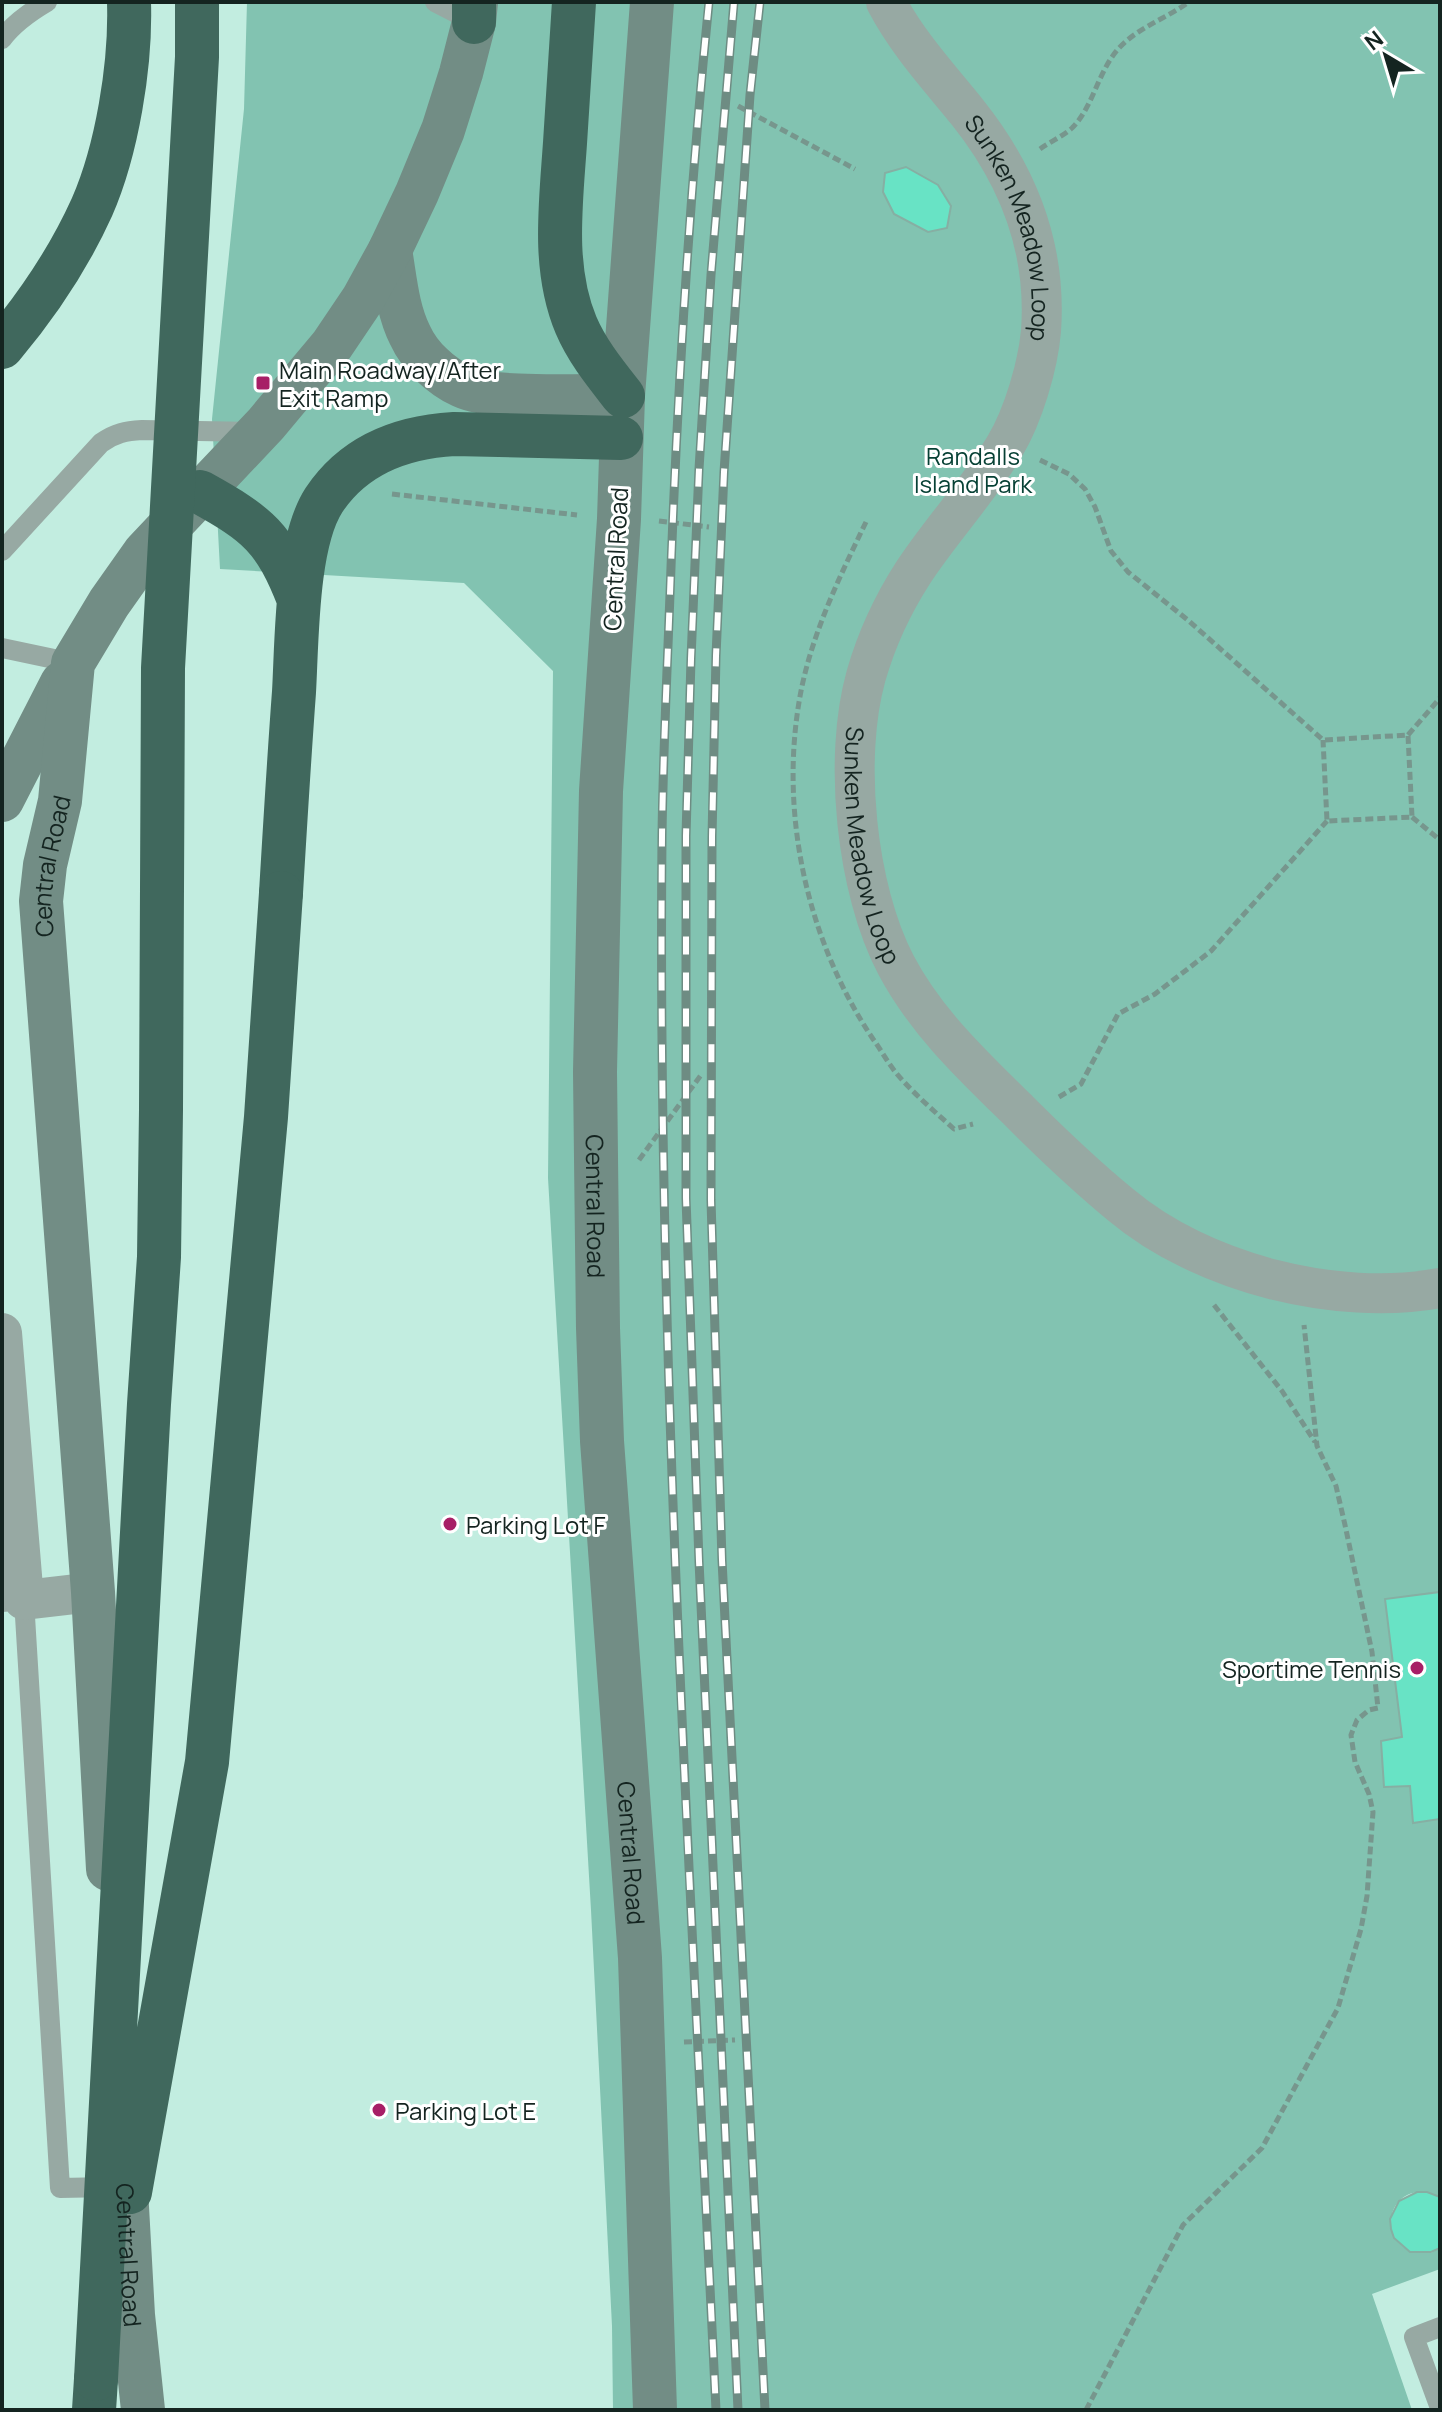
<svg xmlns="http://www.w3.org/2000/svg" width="1442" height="2412" font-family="Manrope,sans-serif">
  <rect width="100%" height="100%" fill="#c2ede0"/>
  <path fill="#82c3b1" d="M247,2H1440V2197C1400,2175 1370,2226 1410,2252L1431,2253L1440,2248V2269L1372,2294L1412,2410H613L612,2326L591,1910L548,1178L553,671L464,583L220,569L212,419L244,109Z"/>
  <path fill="#68e3c5" stroke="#86afa3" stroke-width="2" d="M906,167L938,185L951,206L947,228L928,232L894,214L883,192L885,173Z
    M1440,1592V1819L1413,1823L1410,1786L1384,1787L1381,1741L1402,1737L1385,1599Z
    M1417,2192H1427L1440,2197V2248L1431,2252H1410L1394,2238L1391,2229L1390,2219L1399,2201Z"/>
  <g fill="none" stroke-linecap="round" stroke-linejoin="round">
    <path stroke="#77968d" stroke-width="5" stroke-dasharray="8 4" stroke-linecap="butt" d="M738,106L855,169
      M1040,149C1050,142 1063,136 1072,128C1094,106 1098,70 1120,47C1139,27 1167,18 1189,2
      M1040,460L1069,474L1085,489L1095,507L1111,551L1128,572L1189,621L1323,740L1408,735L1412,817L1327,821L1323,740
      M392,494L577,515
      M659,521L709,527
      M866,522C840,576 813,631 801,691C778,810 806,939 873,1039C881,1050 888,1063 897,1074C914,1094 934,1111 954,1129L973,1124
      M1408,735L1440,698
      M1412,817L1440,840
      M1059,1097L1081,1084L1118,1014L1155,994L1211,951L1327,821
      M639,1160L701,1075
      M1214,1305L1282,1391L1315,1442
      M684,2042L735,2040
      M1086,2410L1183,2225L1262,2148L1338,2008L1361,1929L1367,1896L1373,1812L1369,1794L1355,1762L1351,1735L1357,1720L1369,1710L1378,1708L1372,1652L1345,1525L1336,1486L1317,1446L1304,1325"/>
    <path stroke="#97a9a3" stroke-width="20" d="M435,2L474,22
      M2,39C14,23 30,12 47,2
      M2,551L101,443C115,433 126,431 142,430L255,432
      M2,648L73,663
      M2,1602L24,1600L60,2188L110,2187
      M1440,2327L1414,2337L1440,2408"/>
    <g stroke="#97a9a3" stroke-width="40">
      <path id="s1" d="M886,2C908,44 939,77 968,113C1019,177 1047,248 1041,331C1038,366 1023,416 1005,446C978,491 941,530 913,573C893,604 876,641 866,676C843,758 856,889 896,965C926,1022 973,1066 1019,1111C1050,1142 1087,1177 1121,1205C1202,1273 1336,1307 1440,1288"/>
      <path d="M2,1333L24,1600L93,1592"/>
    </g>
    <g stroke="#728d85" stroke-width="44">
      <path id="s2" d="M652,2L623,396L619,519L601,791L595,1072L598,1328L602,1441L640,1958L655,2410"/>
      <path d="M390,250C395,278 397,309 410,335C420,357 441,376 462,386C494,401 584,395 623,396"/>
      <path d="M2,800L62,683"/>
      <path id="s3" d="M108,1869L93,1592L41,901L45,865L60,801L73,663L109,603L145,552L266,424L332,345L363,299L390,250L417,193L443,130L461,73L474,22L476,2"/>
      <path id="s4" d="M124,2153L133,2315L143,2410"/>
    </g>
    <path stroke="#40685d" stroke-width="44" d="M574,2C571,49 568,96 565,143C561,203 552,268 576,325C587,351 605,373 623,396
      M474,22V2
      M2,347C38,304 69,258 92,207C117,150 131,65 129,2
      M200,492C258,524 275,538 299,600
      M281,893C285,826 289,759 294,692C297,640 296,543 324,500C354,455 402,437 454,434L621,438
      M94,2410L96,2379"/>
    <defs>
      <path id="rail" d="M709,2C689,199 677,397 670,594C667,675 663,756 662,836C657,1361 691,1886 716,2410
        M734,2L711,275L699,469L691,659L686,836V1198L699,1561L738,2410
        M760,2L750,95L724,472L716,656L712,837L711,1200L722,1560L765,2410"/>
    </defs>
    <use href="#rail" stroke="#6e8c83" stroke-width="9"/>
    <use href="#rail" stroke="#fff" stroke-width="6" stroke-dasharray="18" stroke-linecap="butt"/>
    <path stroke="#40685d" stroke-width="44" d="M130,2192L207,1762L266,1117L281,893
      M96,2379L149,1404L159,1257L161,1110L163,668L197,57V2"/>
  </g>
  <g fill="#a71f66" stroke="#fff" stroke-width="3">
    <rect x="255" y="375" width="16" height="16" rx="4"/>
    <circle cx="450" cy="1524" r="8"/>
    <circle cx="1417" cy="1668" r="8"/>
    <circle cx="379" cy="2110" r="8"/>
  </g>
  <g text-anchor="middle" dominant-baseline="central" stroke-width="6" stroke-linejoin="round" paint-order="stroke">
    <g font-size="24" fill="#142420" stroke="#fff">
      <text stroke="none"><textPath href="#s1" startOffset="264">Sunken Meadow Loop</textPath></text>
      <text transform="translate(615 559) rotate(-87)">Central Road</text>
      <text stroke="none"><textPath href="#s1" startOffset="938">Sunken Meadow Loop</textPath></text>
      <text stroke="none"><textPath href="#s3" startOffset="1006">Central Road</textPath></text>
      <text stroke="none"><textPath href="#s2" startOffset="1206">Central Road</textPath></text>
      <text stroke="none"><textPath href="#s2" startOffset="1854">Central Road</textPath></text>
      <text stroke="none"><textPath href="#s4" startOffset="102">Central Road</textPath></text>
    </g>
    <g font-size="24" fill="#142420" stroke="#fff" text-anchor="start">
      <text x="279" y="369">Main Roadway/After<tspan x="279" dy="28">Exit Ramp</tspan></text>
      <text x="466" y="1524">Parking Lot F</text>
      <text x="1401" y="1668" text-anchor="end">Sportime Tennis</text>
      <text x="395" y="2110">Parking Lot E</text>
    </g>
    <g font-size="24" fill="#074135" stroke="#fff">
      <text x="973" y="455">Randalls<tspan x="973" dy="28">Island Park</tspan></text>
    </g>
  </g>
  <rect width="1442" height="2412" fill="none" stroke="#142420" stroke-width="8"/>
  <g transform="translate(1386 56) rotate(322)" stroke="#ffffff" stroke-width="6" paint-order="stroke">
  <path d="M0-6L14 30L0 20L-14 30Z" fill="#142420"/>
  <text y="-12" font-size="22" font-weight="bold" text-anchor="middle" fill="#142420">N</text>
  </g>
</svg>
